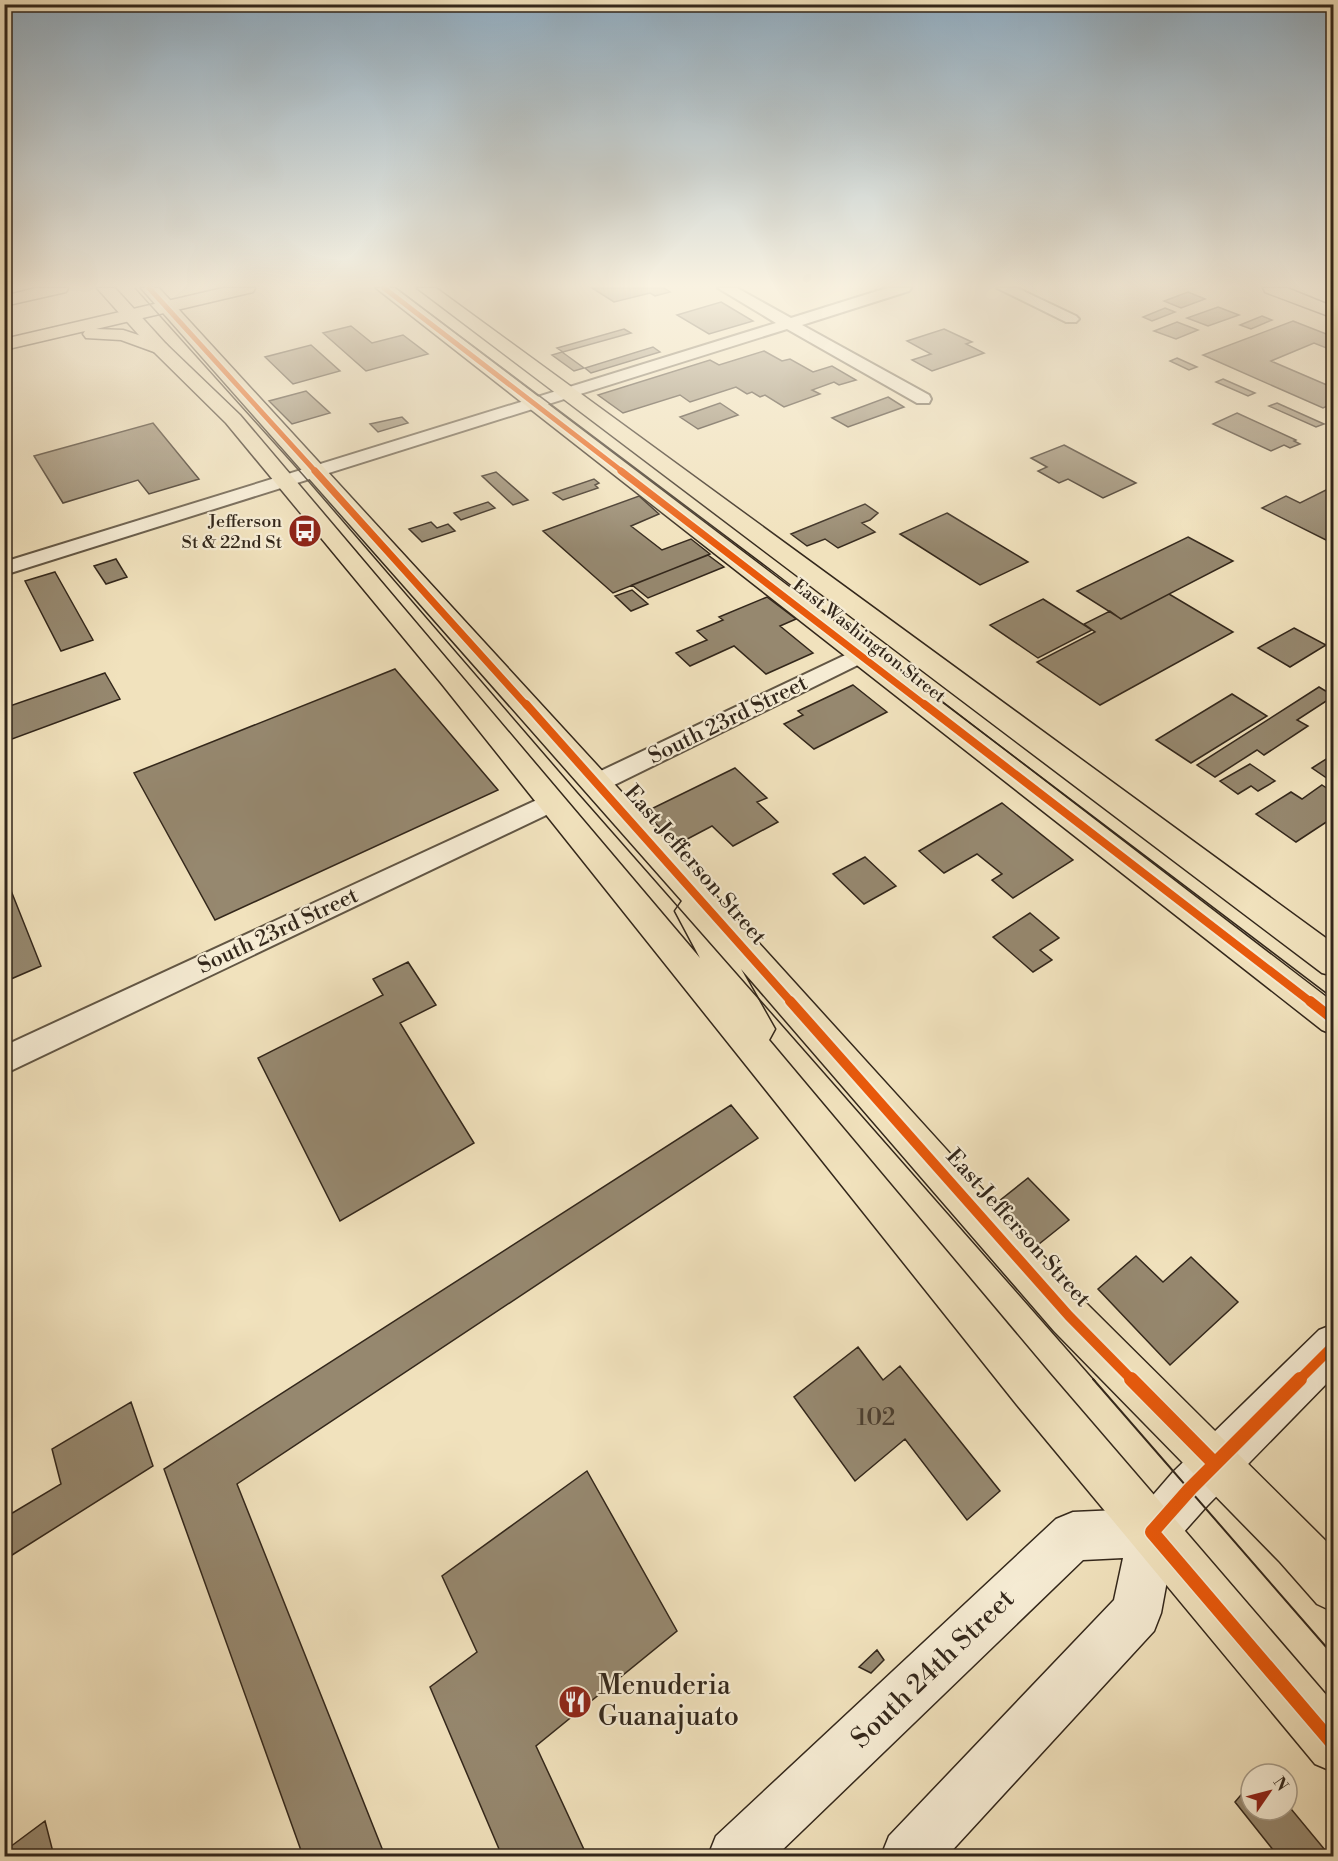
<svg xmlns="http://www.w3.org/2000/svg" width="1338" height="1861" font-family="'Libre Bodoni',serif">
  <rect width="100%" height="100%" fill="#f1e2bd"/>
  <filter id="stains"><feTurbulence type="fractalNoise" baseFrequency=".00333" numOctaves="4"/><feColorMatrix values="0 0 0 0 .2 0 0 0 0 .09 0 0 0 0 .02 0 0 0 .5 -.17"/></filter>
  <radialGradient id="worn" r=".72"><stop offset=".6" stop-color="#630" stop-opacity="0"/><stop offset="1" stop-color="#630" stop-opacity=".3"/></radialGradient>
  <path fill="#96886f" stroke="#33271b" stroke-width="1.5" d="M592,288H664L670,292L655,296L650,293L614,302Z
    M1188,292L1205,299L1181,308L1164,301Z
    M721,302L753,321L709,334L677,315Z
    M1218,307L1239,315L1208,326L1187,318Z
    M1165,308L1175,312L1152,321L1143,317Z
    M1262,316L1272,320L1251,329L1240,325Z
    M1293,321L1334,337V351L1314,343L1271,361L1334,388V403L1323,408L1203,355Z
    M1177,322L1198,330L1176,339L1154,331Z
    M351,326L372,343L403,335L428,354L366,371L323,333Z
    M624,329L631,333L563,352L557,348Z
    M944,329L972,342L966,344L984,353L932,371L912,360L931,354L907,341Z
    M311,345L340,371L293,384L265,357Z
    M653,347L660,352L591,373L585,368Z
    M764,351L782,361L790,359L813,372L832,366L856,380L839,385L834,382L812,390L820,394L784,407L765,395L760,397L752,392L747,394L736,387L690,402L680,395L623,413L598,395L710,360L719,365Z
    M562,352L584,368L574,371L552,355Z
    M1177,358L1197,367L1189,370L1170,361Z
    M1223,379L1255,393L1248,396L1216,382Z
    M306,391L330,413L292,424L269,401Z
    M888,397L904,407L848,427L832,418Z
    M720,403L738,415L698,429L680,417Z
    M1277,403L1324,424L1316,427L1269,406Z
    M1237,413L1296,440L1294,441L1300,444L1290,448L1284,445L1271,451L1213,424Z
    M402,417L408,423L378,432L370,424Z
    M153,423L199,479L149,494L138,480L63,503L34,456Z
    M1064,445L1136,483L1103,498L1068,479L1059,483L1038,471L1047,467L1031,458Z
    M496,472L528,500L513,505L482,476Z
    M594,479L599,483L595,485L598,488L563,500L553,493Z
    M1334,486V544L1262,508L1286,496L1300,503Z
    M639,496L659,514L631,526L662,550L691,539L710,554L613,593L543,531Z
    M488,502L495,508L461,520L454,513Z
    M865,504L878,513L870,520L862,523L875,532L838,548L825,539L807,546L791,534Z
    M947,513L1028,562L980,585L900,534Z
    M431,522L437,528L448,524L455,531L422,542L409,529Z
    M1188,537L1233,561L1121,619L1077,591Z
    M708,555L724,567L648,598L632,585Z
    M116,559L127,577L106,584L94,566Z
    M55,572L93,640L61,651L25,581Z
    M632,590L648,604L631,611L615,596Z
    M1169,594L1233,632L1100,705L1037,662L1095,632L1084,624L1110,611L1121,619Z
    M767,597L796,619L780,626L813,653L766,674L734,646L690,666L676,653L707,640L697,631L723,620L719,617Z
    M1043,599L1092,630L1038,658L990,625Z
    M1294,628L1326,645L1290,667L1258,648Z
    M395,669L498,790L215,920L134,773Z
    M105,673L120,699L4,742V708Z
    M853,685L887,712L814,749L784,724L803,715L798,711Z
    M1319,687L1334,696L1297,720L1308,726L1264,755L1257,750L1215,777L1197,765Z
    M1232,694L1267,716L1191,763L1156,740Z
    M1334,754V780L1331,781L1312,768Z
    M1250,764L1275,781L1258,791L1251,786L1238,794L1220,781Z
    M735,768L767,798L757,802L778,822L733,846L712,826L676,845L645,812Z
    M1322,785L1334,793V817L1296,842L1256,814L1291,792L1302,799Z
    M1002,803L1073,860L1013,898L992,880L1002,874L977,854L944,873L919,851Z
    M865,857L896,886L864,904L833,874Z
    M4,873L41,966L4,982Z
    M1030,913L1059,938L1040,950L1052,960L1033,972L993,937Z
    M408,962L436,1005L400,1023L474,1143L340,1221L258,1058L383,995L373,979Z
    M731,1105L758,1138L237,1484L385,1856H303L164,1469Z
    M1028,1178L1069,1220L1034,1248L994,1205Z
    M1136,1256L1163,1282L1191,1257L1238,1302L1170,1365L1098,1289Z
    M858,1347L883,1380L900,1366L1000,1491L967,1520L905,1439L855,1481L794,1397Z
    M131,1402L153,1466L9,1557L4,1540V1518L61,1484L52,1449Z
    M587,1471L677,1631L536,1746L587,1856H502L430,1687L477,1652L442,1576Z
    M877,1650L884,1660L871,1673L859,1667Z
    M1251,1783V1810H1287V1804L1330,1856H1278L1235,1802Z
    M45,1821L54,1856H12L10,1847Z"/>
  <g fill="none" stroke-linecap="round" stroke-linejoin="round">
    <defs>
      <path id="minor" d="M718,288H737L791,318L887,288H911L909,291L802,325L929,395L931,399L929,403H917L787,329L4,575V562L776,323Z
        M997,288H1017L1076,316L1079,319L1076,322H1066Z
        M860,648L868,650L871,655L868,660L606,789L597,792L588,789L584,783L588,777Z
        M552,793L561,796L565,802L561,808L4,1074V1046Z"/>
      <path id="secondary" d="M1334,1324V1376L1207,1506L1174,1543L1161,1613L1154,1631L947,1856H881L889,1836L1114,1600L1123,1558L1083,1560L776,1856H708L716,1836L1056,1519L1073,1512L1141,1509L1173,1472L1319,1330Z"/>
      <path id="primary" d="M97,288H115L166,344L240,415L700,958L675,911L682,901L141,288H159L607,776L1084,1301L1334,1549V1612L1317,1604L1280,1562L1054,1331L741,969L775,1029L769,1040L1049,1373L1334,1704V1772L1315,1764L1017,1405L441,683L226,423L154,352Z
        M376,288H395L1334,1000V1035L1322,1030Z
        M417,288H436L1334,944V976L1322,973Z
        M1263,288H1287L1334,307V318L1265,292Z"/>
      <path id="motorway" d="M36,288H68L66,292L4,306V296Z
        M223,288H255L253,292L96,329L123,330L166,344L169,348L166,352H154L121,340L86,338L83,334L85,331L4,350V339Z"/>
    </defs>
    <use href="#minor" stroke="#625644" stroke-width="4"/>
    <use href="#secondary" stroke="#33271b" stroke-width="3"/>
    <use href="#primary" stroke="#33271b" stroke-width="3"/>
    <use href="#motorway" stroke="#33271b" stroke-width="3"/>
    <use href="#minor" fill="#f6ecd4" fill-rule="evenodd"/>
    <use href="#secondary" fill="#f6ecd4" fill-rule="evenodd"/>
    <use href="#primary" fill="#f1e2bd" fill-rule="evenodd"/>
    <use href="#motorway" fill="#f1e2bd" fill-rule="evenodd"/>
    <path stroke="#33271b" stroke-width="1.5" d="M135,288L304,476L577,792L1095,1381
      M396,288L776,574L1334,1002"/>
    <path stroke="#33271b" stroke-width="2" d="M1093,1379L1334,1656"/>
    <defs>
      <path id="cycleway-far4" d="M149,288L316,472
        M384,288L623,472"/>
      <path id="cycleway-far3" d="M315,471L527,706
        M621,471L926,706"/>
      <path id="cycleway-far2" d="M526,704L792,1003
        M924,704L1312,1003"/>
      <path id="cycleway-far1" d="M790,1001L1069,1316L1133,1381
        M1310,1001L1334,1020
        M1298,1381L1334,1345"/>
      <path id="cycleway" d="M1131,1379L1215,1464
        M1300,1379L1190,1489L1152,1532L1334,1745"/>
    </defs>
    <use href="#cycleway-far4" stroke="#f6ecd4" stroke-width="8"/>
    <use href="#cycleway-far3" stroke="#f6ecd4" stroke-width="10"/>
    <use href="#cycleway-far2" stroke="#f6ecd4" stroke-width="12"/>
    <use href="#cycleway-far1" stroke="#f6ecd4" stroke-width="14"/>
    <use href="#cycleway" stroke="#f6ecd4" stroke-width="17"/>
    <use href="#cycleway-far4" stroke="#e8590c" stroke-width="5"/>
    <use href="#cycleway-far3" stroke="#e8590c" stroke-width="7"/>
    <use href="#cycleway-far2" stroke="#e8590c" stroke-width="8"/>
    <use href="#cycleway-far1" stroke="#e8590c" stroke-width="10"/>
    <use href="#cycleway" stroke="#e8590c" stroke-width="14"/>
  </g>
  <linearGradient id="sky" x2="0" y2="1"><stop stop-color="#91adc1"/><stop offset="0.52" stop-color="#f9f2e1"/><stop offset="1" stop-color="#f9f2e1" stop-opacity="0"/></linearGradient>
  <rect width="1338" height="549" fill="url(#sky)"/>
  <defs>
    <symbol id="bus-disc" viewBox="-11 -11 22 22"><circle r="9.5" fill="#8f2418" stroke="#f6ecd4"/><path d="M-5-6H5V4H4V6H2V4H-2V6H-4V4H-5ZM-3.5-4V0h7V-4ZM-3.5 1.2v1.5H-2V1.2ZM2 1.2v1.5H3.5V1.2Z" fill="#fff"/></symbol>
    <symbol id="restaurant-disc" viewBox="-11 -11 22 22"><circle r="9.5" fill="#8f2418" stroke="#f6ecd4"/><path d="M-5-6h1v4h1v-4h1v4h1v-4h1v5L-1.5 .5V6h-2V.5L-5-1ZM5-6V6H3V1.5H1.5Q1.5-4 5-6Z" fill="#fff"/></symbol>
  </defs>
  <g fill-rule="evenodd">
    <use href="#bus-disc" x="286" y="512" width="38" height="38"/>
    <use href="#restaurant-disc" x="556" y="1683" width="38" height="38"/>
  </g>
  <g text-anchor="middle" dominant-baseline="central" stroke-width="4.5" stroke-linejoin="round" paint-order="stroke">
    <g font-size="18" fill="#33271b" stroke="#f6ecd4" text-anchor="end">
      <text x="282" y="521">Jefferson<tspan x="282" dy="21">St &amp; 22nd St</tspan></text>
    </g>
    <g font-size="18" fill="#33271b" stroke="#f6ecd4">
      <text transform="translate(869 641) rotate(38)">East Washington Street</text>
    </g>
    <g font-size="22" fill="#33271b" stroke="#f6ecd4">
      <text transform="translate(728 720) rotate(-26)">South 23rd Street</text>
      <text transform="translate(695 865) rotate(49)">East Jefferson Street</text>
      <text transform="translate(278 931) rotate(-25)">South 23rd Street</text>
      <text transform="translate(1018 1228) rotate(48)">East Jefferson Street</text>
    </g>
    <g font-size="24" fill="#4c3f30">
      <text x="876" y="1418">102</text>
    </g>
    <g font-size="27" fill="#33271b" stroke="#f6ecd4">
      <text transform="translate(933 1669) rotate(-44)">South 24th Street</text>
    </g>
    <g font-size="27" fill="#33271b" stroke="#f6ecd4" text-anchor="start">
      <text x="598" y="1686">Menuderia<tspan x="598" dy="31">Guanajuato</tspan></text>
    </g>
  </g>
  <rect width="1338" height="1861" fill="none" stroke="#f1e2bd" stroke-width="24"/>
  <rect x="6" y="6" width="1326" height="1849" fill="none" stroke="#33271b" stroke-width="3"/>
  <rect x="12" y="12" width="1314" height="1837" fill="none" stroke="#33271b" stroke-width="1.5"/>
  <g transform="translate(1269 1792) rotate(55)"><circle r="28" fill="#f6ecd4" stroke="#a89d8a" stroke-width="1.5"/>
  <path d="M0-4.5L10 22L0 15L-10 22Z" fill="#8f2418"/>
  <text y="-9" font-size="16" font-weight="bold" text-anchor="middle" fill="#33271b">N</text>
  </g>
  <rect width="100%" height="100%" filter="url(#stains)"/>
  <rect width="100%" height="100%" fill="url(#worn)"/>
</svg>
